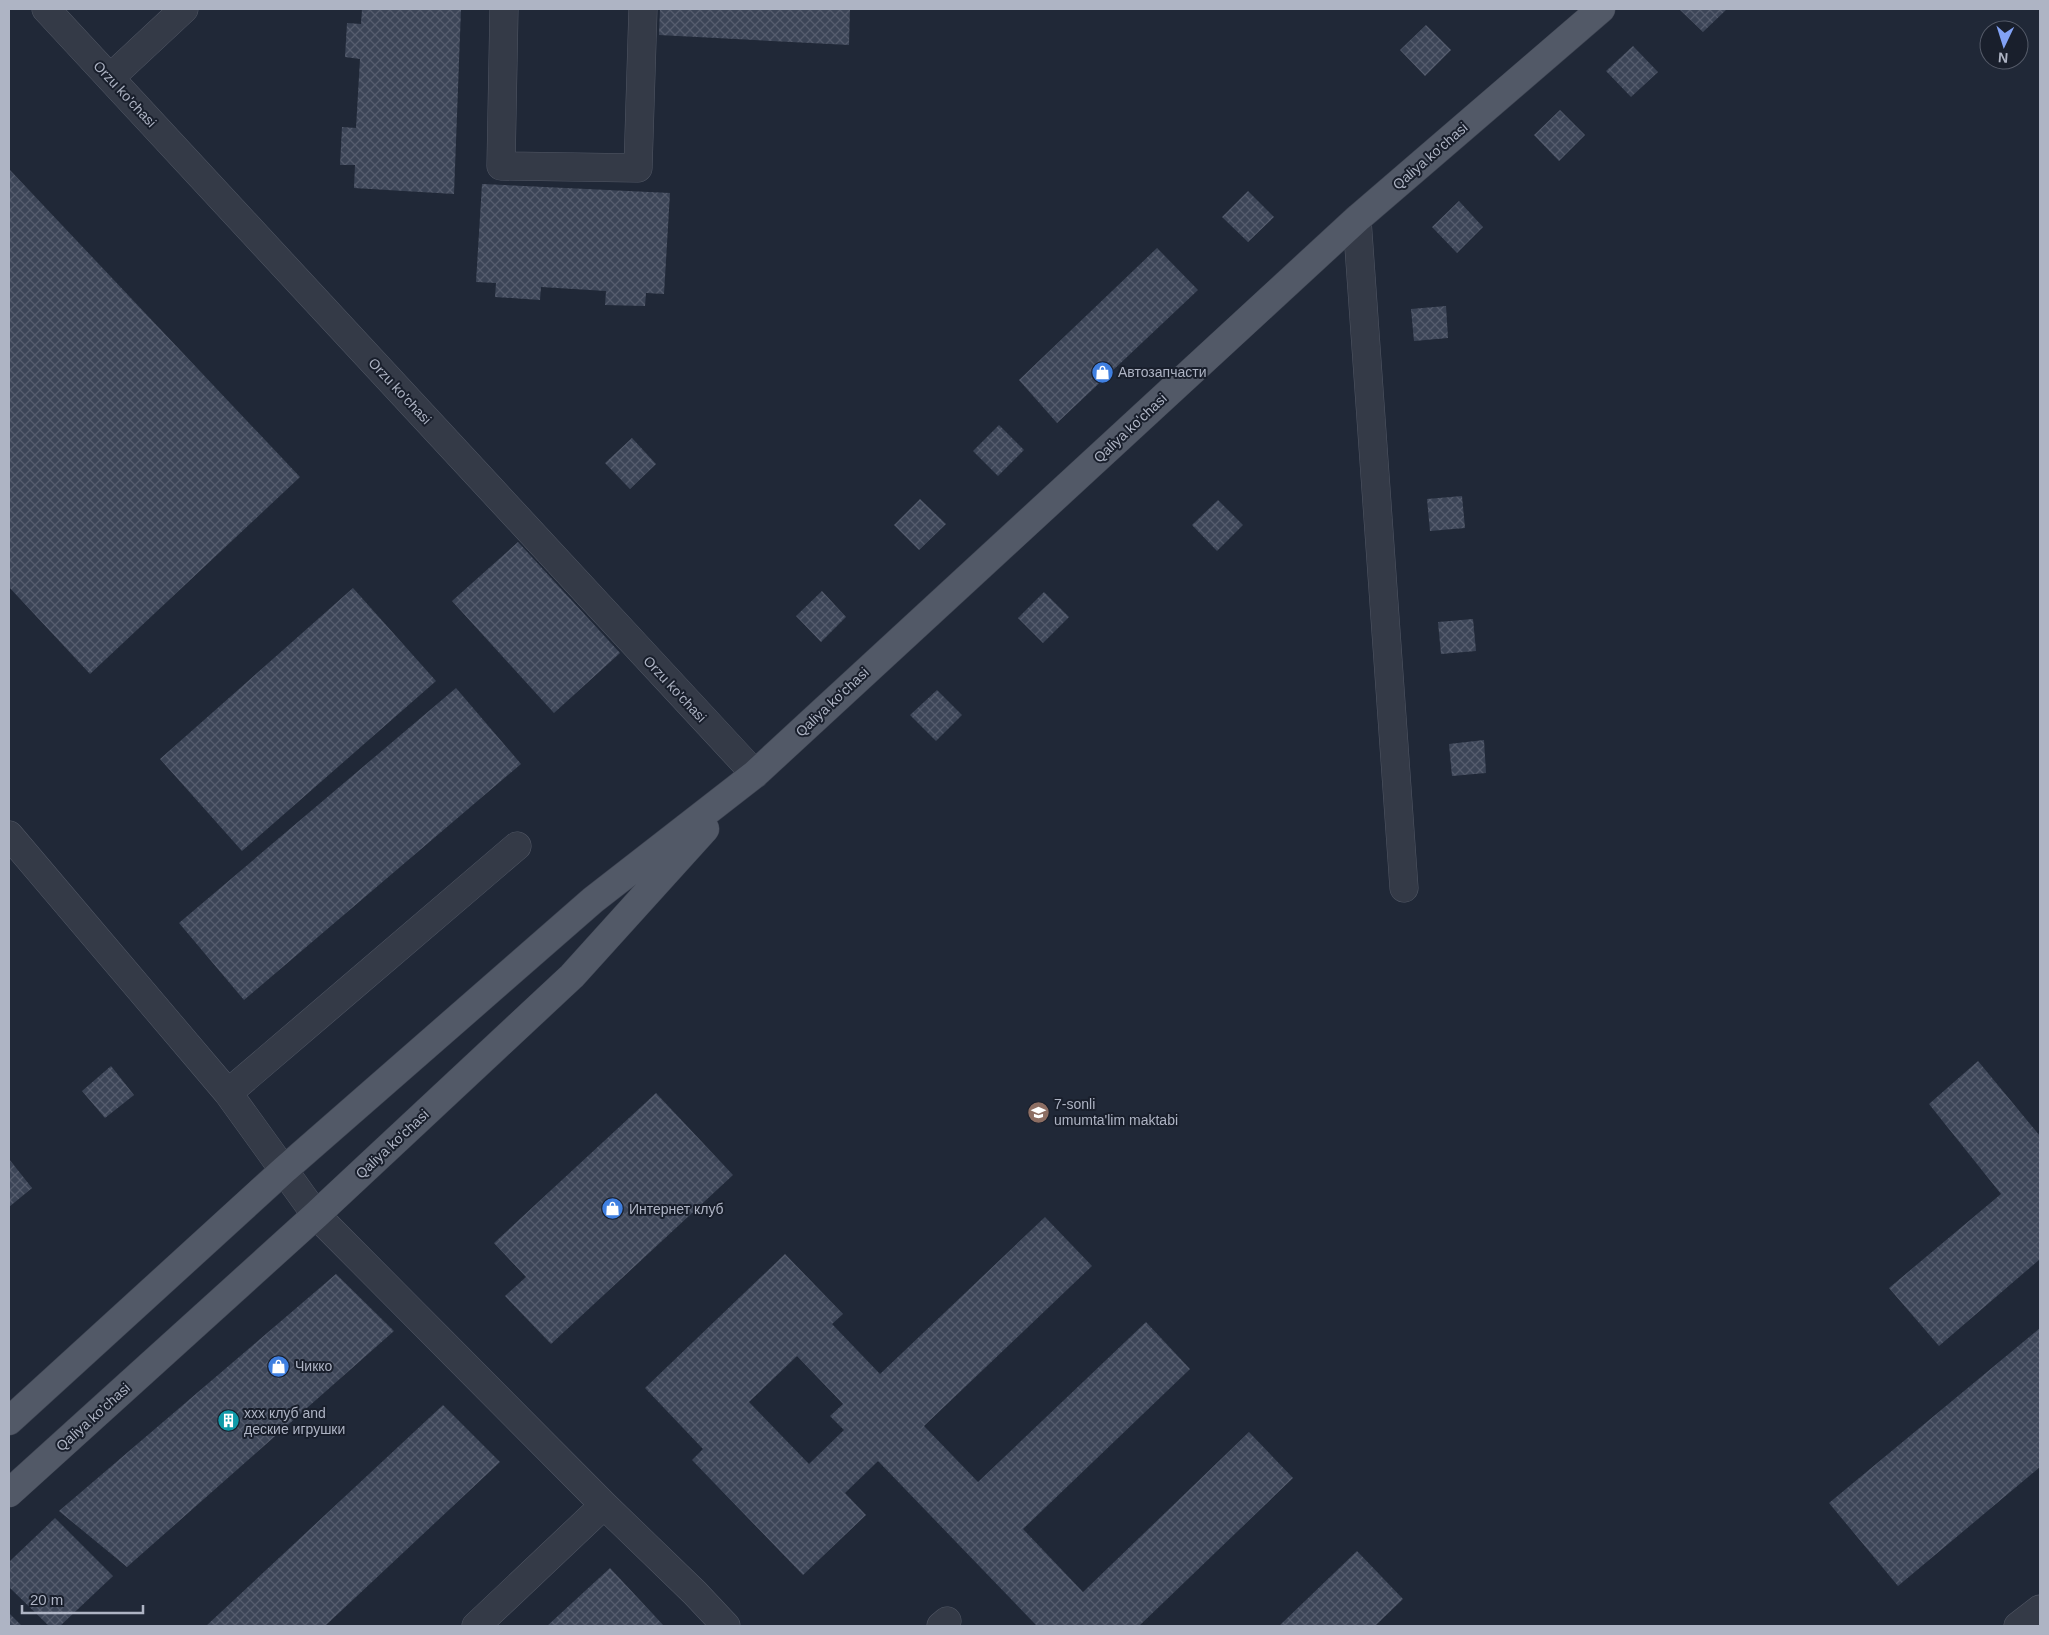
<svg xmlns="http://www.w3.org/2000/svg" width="2049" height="1635" font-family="Arial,sans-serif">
  <defs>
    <pattern id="building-cross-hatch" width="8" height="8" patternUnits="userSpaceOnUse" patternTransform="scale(1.25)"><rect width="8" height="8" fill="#3c4557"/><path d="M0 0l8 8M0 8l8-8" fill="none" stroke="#565d6e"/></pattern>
  </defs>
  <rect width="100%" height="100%" fill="#202837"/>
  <path fill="url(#building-cross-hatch)" fill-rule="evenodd" d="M362,9H461L454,194L354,188L355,165H340L342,127L356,128L360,59L345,57L347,23L361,24Z
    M660,9H850L849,45L659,35Z
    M1679,9H1727L1703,32Z
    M1426,25L1451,50L1425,76L1400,50Z
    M1633,46L1658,72L1631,97L1606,71Z
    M1560,110L1585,135L1559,161L1534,135Z
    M9,169L300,477L90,674L9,587Z
    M482,184L670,193L664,294L646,293L645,306L605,305L606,291L541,287L540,300L495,297L496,283L476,282Z
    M1248,191L1274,217L1248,242L1222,217Z
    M1459,201L1483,227L1457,253L1432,227Z
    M1157,248L1198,290L1057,423L1019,380Z
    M1446,306L1448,338L1414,341L1411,309Z
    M999,425L1024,450L998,476L973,451Z
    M632,438L656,464L630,489L605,463Z
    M1462,496L1465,528L1430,531L1427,499Z
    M920,499L946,524L919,550L894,525Z
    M1218,500L1243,525L1217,551L1192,525Z
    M518,542L620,653L554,713L452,601Z
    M353,588L436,681L242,851L160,759Z
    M822,591L846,617L821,642L796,616Z
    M1044,592L1069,617L1043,643L1018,618Z
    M1473,619L1476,651L1441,654L1438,622Z
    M456,688L521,764L244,1000L179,923Z
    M937,690L962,715L936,741L910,715Z
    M1484,740L1486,773L1452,776L1449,744Z
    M1978,1061L2040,1136V1259L1939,1346L1889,1288L2001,1194L1929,1104Z
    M111,1066L134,1095L105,1118L82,1091Z
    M656,1093L733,1175L551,1344L505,1296L526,1277L494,1243Z
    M9,1159L32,1188L9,1207Z
    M1045,1217L1092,1266L924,1426L978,1482L1146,1322L1190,1369L1023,1529L1083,1592L1249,1432L1293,1478L1139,1626H1037L878,1461L845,1493L866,1515L803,1575L692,1460L703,1449L645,1388L785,1254L843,1314L832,1324L880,1374ZM797,1356L843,1404L830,1416L844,1430L809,1464L749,1402Z
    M336,1274L394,1331L127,1567L59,1511Z
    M2040,1328V1467L1898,1586L1829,1503Z
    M443,1405L500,1462L325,1626H206Z
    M55,1518L113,1576L60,1626H49L9,1587V1562Z
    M1357,1551L1403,1599L1375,1626H1279Z
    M610,1568L664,1626H547Z
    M9,1613L22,1626H9Z"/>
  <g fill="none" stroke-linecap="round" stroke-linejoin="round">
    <defs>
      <path id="minor" d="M46,9L755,774
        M504,9L501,166L638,168L643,9
        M110,78L184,9
        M1357,219L1404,888
        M9,835L228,1093L316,1215L604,1505L695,1593L726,1626
        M228,1093L517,846
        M476,1626L604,1505
        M941,1626L947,1621
        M2018,1626L2040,1609"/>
      <path id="major" d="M9,1421L284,1170L593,900L755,774L1357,219L1601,9
        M9,1493L316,1215L572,976L705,829"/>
    </defs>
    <use href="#minor" stroke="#515765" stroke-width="29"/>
    <use href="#major" stroke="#3d4351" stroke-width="29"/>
    <use href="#minor" stroke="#343a47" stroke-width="28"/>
    <use href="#major" stroke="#525967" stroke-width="28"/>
  </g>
  <defs>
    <symbol id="shop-disc" viewBox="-11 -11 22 22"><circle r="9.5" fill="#3f7fe0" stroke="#191f2c"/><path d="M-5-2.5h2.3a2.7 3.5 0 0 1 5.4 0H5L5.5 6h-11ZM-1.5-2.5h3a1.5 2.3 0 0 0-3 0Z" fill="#fff"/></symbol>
    <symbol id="school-disc" viewBox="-11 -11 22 22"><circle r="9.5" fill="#8d6e63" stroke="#191f2c"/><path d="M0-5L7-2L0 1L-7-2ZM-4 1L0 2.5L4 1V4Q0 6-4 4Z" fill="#fff"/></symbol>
    <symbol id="building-disc" viewBox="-11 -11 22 22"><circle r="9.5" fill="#0f9aa8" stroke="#191f2c"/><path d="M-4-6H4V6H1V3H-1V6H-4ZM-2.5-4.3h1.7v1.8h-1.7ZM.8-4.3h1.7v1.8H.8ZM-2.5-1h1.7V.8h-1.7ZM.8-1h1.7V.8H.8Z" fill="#fff"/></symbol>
  </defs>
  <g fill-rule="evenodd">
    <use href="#shop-disc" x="1090" y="360" width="25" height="25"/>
    <use href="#school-disc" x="1026" y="1100" width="25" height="25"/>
    <use href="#shop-disc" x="600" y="1196" width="25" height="25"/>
    <use href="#shop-disc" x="266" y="1354" width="25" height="25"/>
    <use href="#building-disc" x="216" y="1408" width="25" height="25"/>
  </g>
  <g text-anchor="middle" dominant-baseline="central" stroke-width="4" stroke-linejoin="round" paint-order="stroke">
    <g font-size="14" fill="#aeb4c4" stroke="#191f2c">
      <text transform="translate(125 94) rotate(47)">Orzu ko'chasi</text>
      <text transform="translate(1430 156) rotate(-41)">Qaliya ko'chasi</text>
      <text transform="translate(400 391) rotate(47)">Orzu ko'chasi</text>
      <text transform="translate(1130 428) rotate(-43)">Qaliya ko'chasi</text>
      <text transform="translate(675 689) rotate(47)">Orzu ko'chasi</text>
      <text transform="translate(832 702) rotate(-43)">Qaliya ko'chasi</text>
      <text transform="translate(392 1144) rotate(-43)">Qaliya ko'chasi</text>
      <text transform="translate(93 1417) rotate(-42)">Qaliya ko'chasi</text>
    </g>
    <g font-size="14" fill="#aeb4c4" stroke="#191f2c" text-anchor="start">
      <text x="1118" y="372">Автозапчасти</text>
      <text x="1054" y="1104">7-sonli<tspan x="1054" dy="16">umumta'lim maktabi</tspan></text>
      <text x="629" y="1209">Интернет клуб</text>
      <text x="295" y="1366">Чикко</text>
      <text x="244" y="1413">ххх клуб and<tspan x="244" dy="16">деские игрушки</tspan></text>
    </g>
  </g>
  <rect width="2049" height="1635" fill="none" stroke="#aeb4c4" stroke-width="20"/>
  <g transform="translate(2004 45) rotate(184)"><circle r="24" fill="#191f2c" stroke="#555b69"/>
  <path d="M0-4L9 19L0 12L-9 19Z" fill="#82a2f5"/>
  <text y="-8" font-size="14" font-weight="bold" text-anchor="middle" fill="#aeb4c4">N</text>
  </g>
  <path d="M22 1605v8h121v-8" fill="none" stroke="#aeb4c4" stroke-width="2.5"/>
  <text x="30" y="1605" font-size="15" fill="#aeb4c4" stroke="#191f2c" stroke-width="4" paint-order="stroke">20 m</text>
</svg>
